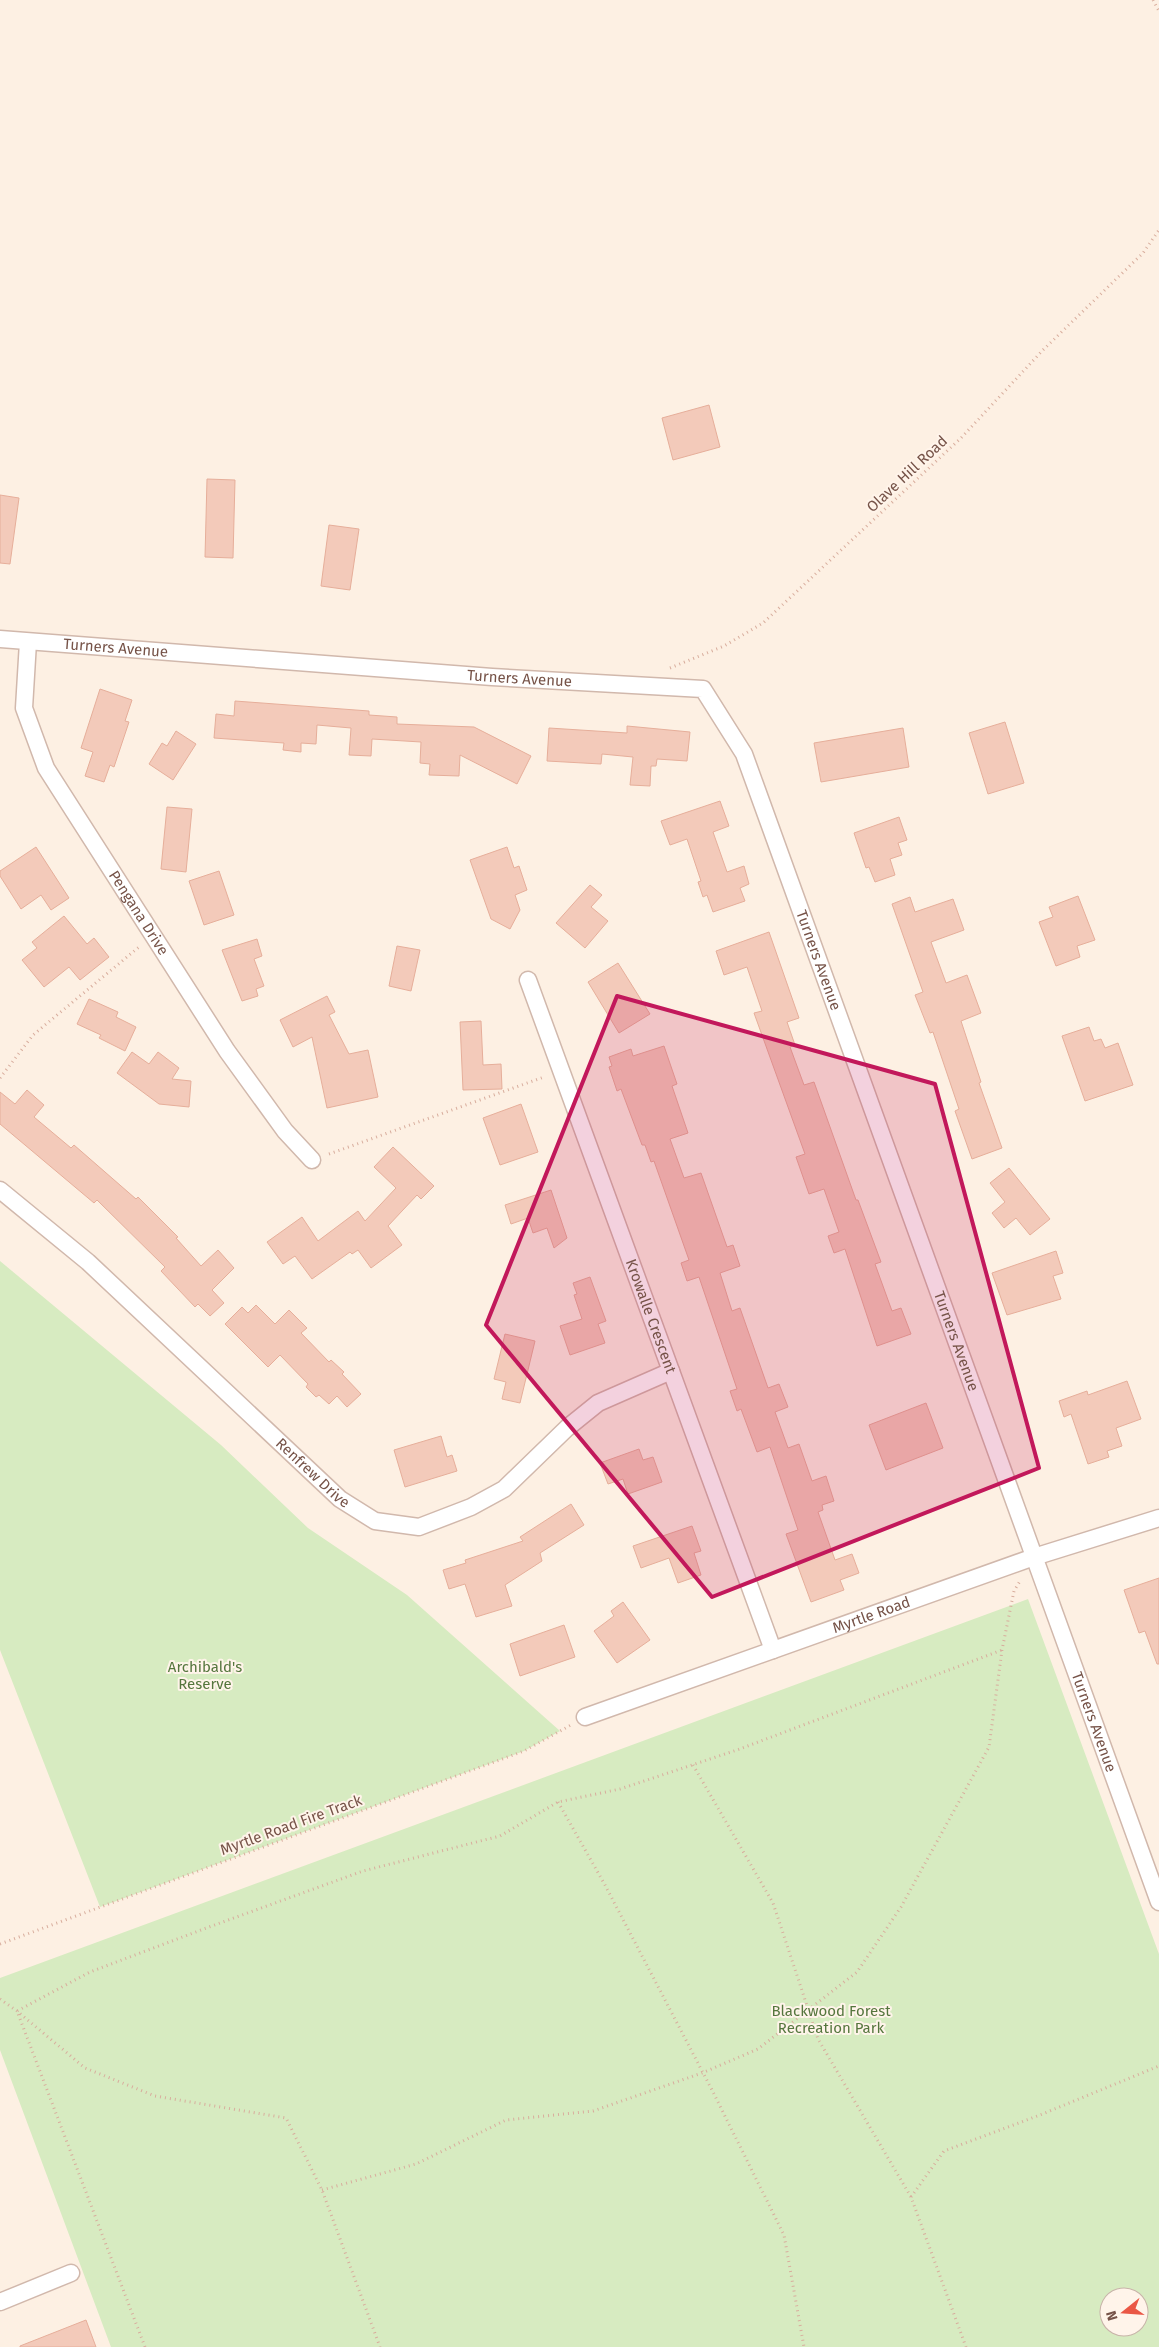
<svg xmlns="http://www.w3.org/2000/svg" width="1159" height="2347" font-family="'Fira Sans',sans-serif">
  <rect width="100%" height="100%" fill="#fdf0e3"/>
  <path fill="#d7ebc1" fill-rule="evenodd" d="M0,1261L221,1445L308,1528L407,1595L560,1731L524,1751L100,1907L0,1650Z
    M1028,1599L1159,1954V2347H111L0,2050V1978ZM1109,2297H1139V2327H1109Z"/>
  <path fill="#f3caba" stroke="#e6ae9a" d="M709,405L720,447L673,460L662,418Z
    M207,479L235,480L233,558L205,557Z
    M0,495L19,498L10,564L0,563Z
    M329,525L359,529L350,590L321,586Z
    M100,689L132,700L125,721L129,722L114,767L110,765L104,782L85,776L93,752L81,748Z
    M235,701L369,711V715L397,717V724L474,727L531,756L517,784L460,755L459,776L429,775L430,764L420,763L421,742L372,739L371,756L349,755L351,728L317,725L316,744L301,743V752L283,750L284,743L214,738L216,714L234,716Z
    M1005,722L1024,783L988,794L969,733Z
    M627,726L690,732L687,761L657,759L656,766H651L650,786L630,785L633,757L602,754L601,764L547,761L549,728L627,733Z
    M903,728L909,767L821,782L814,743Z
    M176,731L196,744L173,780L149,764L162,743L167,746Z
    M720,801L729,826L713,832L727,872L744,866L749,884L740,888L745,901L713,912L707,895L703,897L698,882L701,881L687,839L670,845L661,821Z
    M167,807L192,809L186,872L161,869Z
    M899,817L907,840L898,843L902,855L890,859L895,875L875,882L869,867L866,868L854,833Z
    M36,847L69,898L51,910L41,895L21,909L0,876V871Z
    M507,847L514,868L519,866L527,890L515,895L520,910L510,929L491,919L470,860Z
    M219,871L234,915L204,925L189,881Z
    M590,885L602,895L591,907L608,921L585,948L556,923Z
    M1078,896L1095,940L1077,946L1080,957L1056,966L1039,922L1053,917L1049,907Z
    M910,897L915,912L953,899L964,930L931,942L946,983L967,975L981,1013L961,1021L981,1082L979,1083L1002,1148L972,1159L955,1111L959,1109L933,1032L930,1033L915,995L923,992L892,904Z
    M64,916L87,944L94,938L109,957L80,980L69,967L44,987L22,960L37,948L32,942Z
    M769,932L799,1018L787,1022L795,1045L790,1047L804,1085L814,1082L856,1200H858L881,1262L875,1264L892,1311L901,1308L911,1334L877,1346L845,1249L834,1253L828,1236L839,1232L824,1189L809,1194L796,1157L805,1154L754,1013L762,1011L747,967L724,975L716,951Z
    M257,939L262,956L254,959L264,986L256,989L258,996L242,1001L222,950Z
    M397,946L420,950L411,991L389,986Z
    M618,963L650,1014L619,1033L588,982Z
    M327,996L335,1012L329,1015L349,1054L368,1050L378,1097L327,1108L312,1037L293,1047L280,1020Z
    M89,999L118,1012L116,1017L136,1027L125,1051L99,1038L101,1035L77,1024Z
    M481,1021L483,1065L501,1064L502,1089L463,1090L460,1022Z
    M1089,1027L1094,1041L1101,1039L1105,1048L1118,1043L1133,1085L1085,1101L1062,1036Z
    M664,1046L677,1084L672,1086L688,1133L670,1139L684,1178L701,1173L727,1247L733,1245L740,1266L720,1273L732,1311L740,1308L768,1388L779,1384L788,1407L775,1412L788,1448L799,1444L812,1481L826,1476L834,1501L822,1505L823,1510L818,1512L835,1560L852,1554L859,1573L840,1580L844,1590L811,1602L786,1534L798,1530L770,1447L757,1452L741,1409L737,1411L730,1391L737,1389L699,1277L687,1281L681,1263L689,1260L654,1161L651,1162L645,1145H642L621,1089L617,1091L609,1067L612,1066L609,1057L631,1049L633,1056Z
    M132,1052L149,1064L158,1052L179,1068L172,1079L191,1081L189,1107L159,1104L117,1073Z
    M27,1090L44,1105L34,1117L71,1148L74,1145L136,1199L138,1197L178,1237L176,1238L201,1266L218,1250L234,1268L212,1290L224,1303L210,1316L198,1304L195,1307L161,1271L165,1267L97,1200L94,1203L0,1124V1092L15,1104Z
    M521,1104L538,1152L500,1165L483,1118Z
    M393,1147L434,1186L421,1199L417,1195L388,1226L402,1245L371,1268L358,1250L352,1254L350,1252L312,1279L295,1256L283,1264L267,1242L302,1217L318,1241L358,1211L365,1221L396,1188L374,1167Z
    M1009,1168L1050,1219L1030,1235L1016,1218L1004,1228L992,1213L1005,1202L990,1183Z
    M551,1190L567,1238L554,1248L547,1228L533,1233L528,1218L511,1224L505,1205Z
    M1056,1251L1063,1273L1053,1276L1061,1299L1007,1315L992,1273Z
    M590,1277L606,1321L598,1324L605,1343L570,1355L560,1326L582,1319L574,1295L577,1294L573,1283Z
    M256,1305L275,1324L289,1310L307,1328L301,1333L329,1362L331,1360L344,1372L342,1374L361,1394L347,1407L337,1396L329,1404L319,1395L316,1397L306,1387L308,1384L280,1355L268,1367L225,1324L242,1307L248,1313Z
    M505,1334L535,1341L520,1403L502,1399L506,1382L494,1379Z
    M1127,1381L1141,1419L1116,1428L1122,1446L1107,1451L1109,1457L1088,1464L1071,1414L1064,1417L1059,1401L1087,1391L1088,1395Z
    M926,1403L943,1448L886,1470L869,1425Z
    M441,1436L447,1457L452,1455L457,1471L405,1487L394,1450Z
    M639,1449L643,1460L653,1457L662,1482L628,1494L623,1479L608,1484L600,1463Z
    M571,1504L584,1525L540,1553L542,1561L505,1585L512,1606L476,1617L465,1584L449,1589L443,1570L466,1563L465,1560L523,1541L520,1537Z
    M692,1526L701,1551L694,1553L701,1575L678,1583L669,1558L641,1568L633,1546Z
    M1159,1578V1664H1157L1145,1631L1139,1633L1124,1590Z
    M623,1602L650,1640L617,1663L594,1631L614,1616L611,1611Z
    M564,1625L575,1657L520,1676L510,1644Z
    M86,2320L96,2347H20V2346Z"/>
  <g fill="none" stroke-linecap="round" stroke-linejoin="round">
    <defs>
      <g id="street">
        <path id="s1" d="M0,639L492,677L703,689L744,754L1159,1902"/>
        <path id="s2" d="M28,642L24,708L46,768L227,1051L285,1131L312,1160"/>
        <path id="s3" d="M528,980L773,1650"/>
        <path id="s4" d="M0,1190L88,1262L340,1499L375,1521L419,1527L471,1507L504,1489L567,1428L598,1403L671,1371"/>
        <path id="s5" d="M585,1717L1034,1557L1159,1518"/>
        <path d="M0,2302L71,2273"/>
      </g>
    </defs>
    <use href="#street" stroke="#d1b8ac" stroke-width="19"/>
    <path stroke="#d8ad9d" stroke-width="3" stroke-dasharray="1 4" stroke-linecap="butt" d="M1153,0L1159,11
      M670,668L724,646L763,623L961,438L1043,350L1143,253L1159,230
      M0,1078L33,1035L139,947
      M329,1154L544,1077
      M693,1765L773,1903L818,2039L911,2197L966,2347
      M558,1802L605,1885L712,2090L784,2235L804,2347
      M0,1944L524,1751L571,1725
      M0,1999L17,2011L85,2068L155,2096L286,2118L322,2190L380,2347
      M322,2190L416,2164L506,2120L593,2111L702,2073L758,2049L857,1972L901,1907L989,1747L1002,1650L1014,1591L1020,1581
      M911,2197L944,2151L1040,2115L1159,2066
      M145,2347L17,2011L90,1972L209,1927L363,1871L500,1836L558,1802L620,1789L737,1750L1002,1650"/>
    <use href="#street" stroke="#fff" stroke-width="16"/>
  </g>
  <path fill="#c2185b" fill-opacity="0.2" stroke="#c2185b" stroke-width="4" stroke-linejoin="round" d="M617,996L935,1084L1039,1468L712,1597L486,1325Z"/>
  <g text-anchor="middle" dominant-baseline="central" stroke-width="4" stroke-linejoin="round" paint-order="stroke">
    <g font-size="15" fill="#765348" stroke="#fff4ea">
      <text transform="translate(907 474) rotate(-43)">Olave Hill Road</text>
      <text stroke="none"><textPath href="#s1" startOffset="116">Turners Avenue</textPath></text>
      <text stroke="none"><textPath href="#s1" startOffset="521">Turners Avenue</textPath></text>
      <text stroke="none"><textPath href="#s2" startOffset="302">Pengana Drive</textPath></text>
      <text stroke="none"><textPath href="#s1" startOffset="1001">Turners Avenue</textPath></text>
      <text stroke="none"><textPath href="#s3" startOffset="358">Krowalle Crescent</textPath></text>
      <text stroke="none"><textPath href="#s1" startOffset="1406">Turners Avenue</textPath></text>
      <text stroke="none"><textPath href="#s4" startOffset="422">Renfrew Drive</textPath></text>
      <text stroke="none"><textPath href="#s5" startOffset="304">Myrtle Road</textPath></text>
      <text stroke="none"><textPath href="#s1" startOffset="1811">Turners Avenue</textPath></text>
      <text transform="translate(291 1825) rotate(-20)">Myrtle Road Fire Track</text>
    </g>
    <g font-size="15" fill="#55763d" stroke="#fff4ea">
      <text x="205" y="1667">Archibald's<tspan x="205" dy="17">Reserve</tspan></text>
      <text x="831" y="2011">Blackwood Forest<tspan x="831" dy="17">Recreation Park</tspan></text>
    </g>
  </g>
  <g transform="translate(1124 2312) rotate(253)"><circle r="24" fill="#fff4ea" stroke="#c8b4a9"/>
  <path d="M0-4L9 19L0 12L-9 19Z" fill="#ea5745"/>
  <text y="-8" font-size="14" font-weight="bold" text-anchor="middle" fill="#765348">N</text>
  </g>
</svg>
